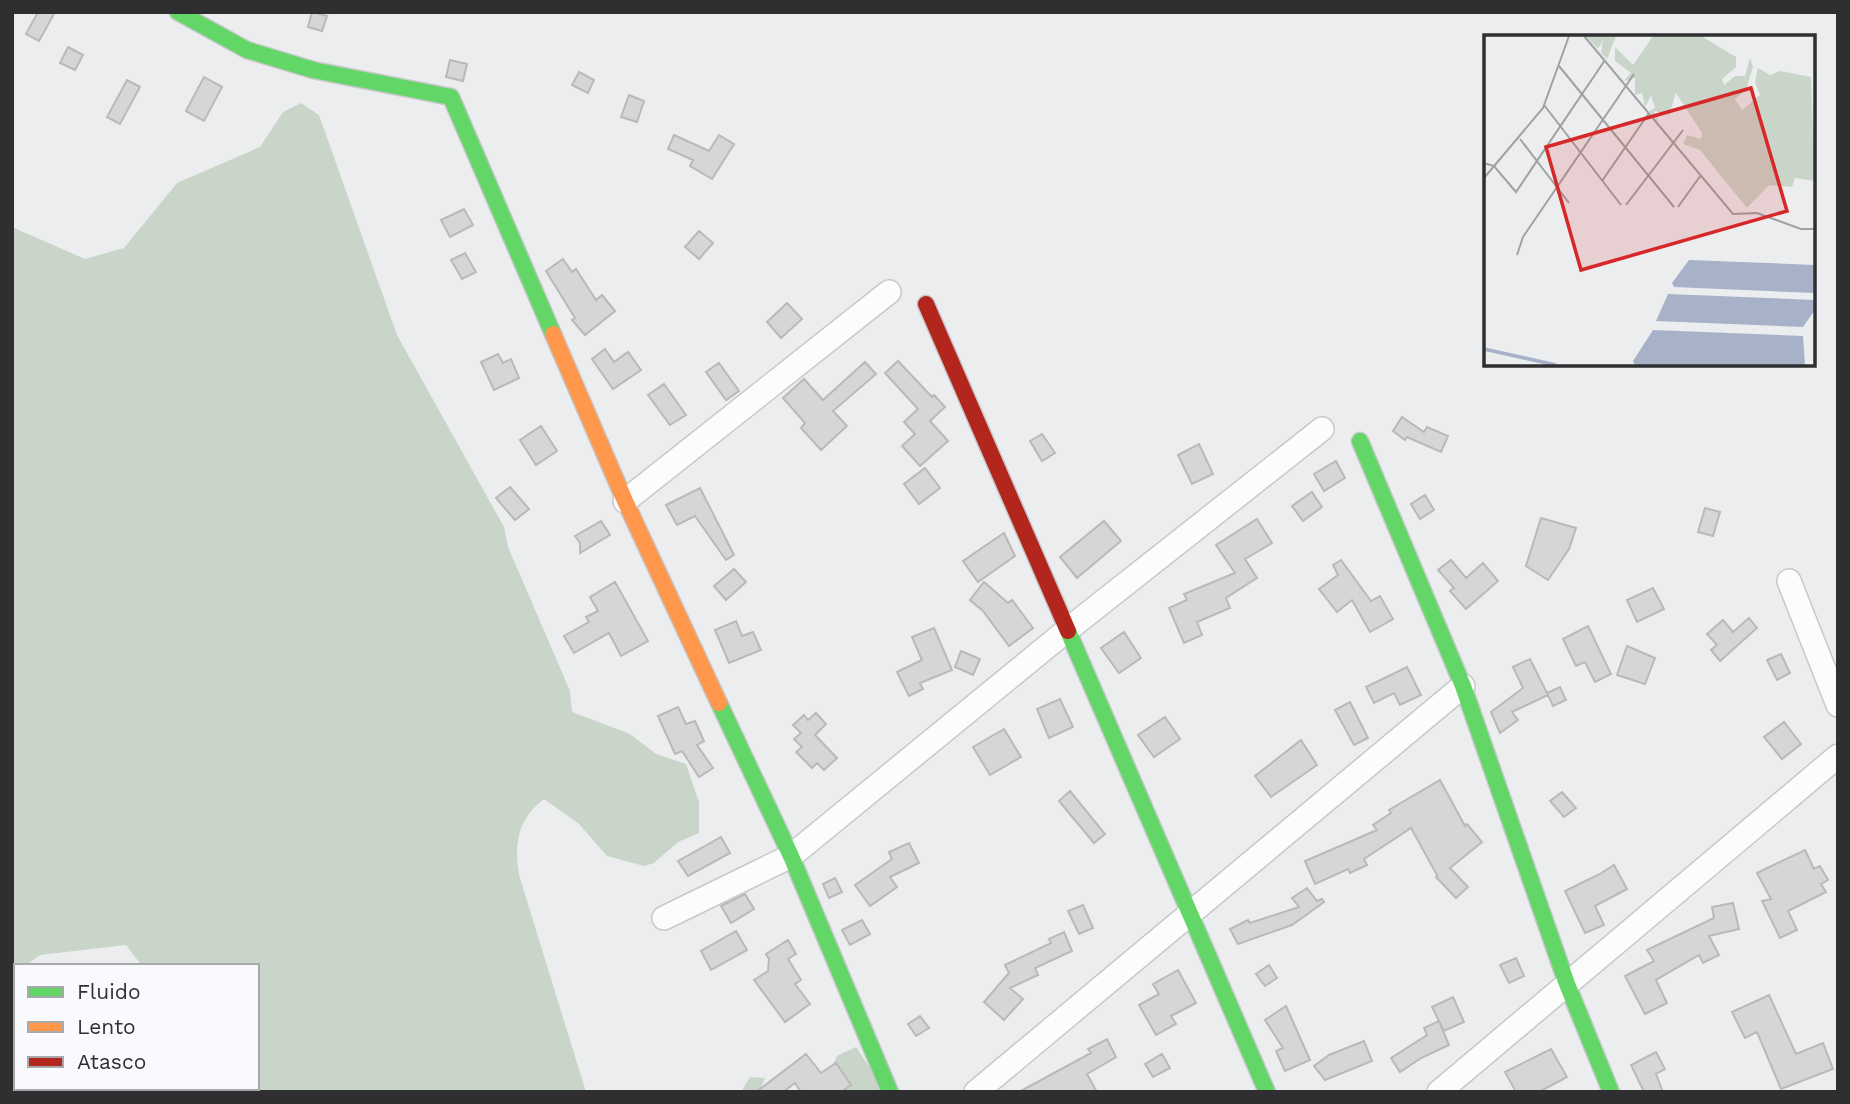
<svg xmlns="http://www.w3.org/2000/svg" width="1850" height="1104" font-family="'Work Sans',sans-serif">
  <rect width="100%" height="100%" fill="#ecedef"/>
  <path fill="#c9d5c8" d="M301,103L319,115L397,335L504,527L508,547L570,691L572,712L630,734L656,754L686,764L699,802V833L678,842L654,863L644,866L607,856L579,824L544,799C518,819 514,843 519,875L586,1092H95L106,1088H257V966H142L126,945L40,955L25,966H16V973L12,975V227L85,259L124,248L177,183L260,147L283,112Z
    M856,1047L886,1092H843L831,1070L837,1056Z
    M750,1077L765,1078L759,1092H741Z"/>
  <path fill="#d7d6d7" stroke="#b9b9ba" stroke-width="2" d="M38,12H55L39,41L26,34Z
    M312,12L327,16L322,31L308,27Z
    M68,47L83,55L75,70L60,63Z
    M450,60L467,64L463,81L446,77Z
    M579,72L594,80L588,93L572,85Z
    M204,77L222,87L204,121L186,111Z
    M127,80L140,87L120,124L107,117Z
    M629,95L644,101L637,122L621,117Z
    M674,135L709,151L719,135L734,144L712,179L690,166L693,160L668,149Z
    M464,209L473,225L450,237L441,220Z
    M699,231L713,243L699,259L685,247Z
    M465,253L476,272L462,279L451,260Z
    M563,259L572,272L576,269L596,300L602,295L615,311L585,335L572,320L575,318L546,271Z
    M787,303L802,319L781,338L767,322Z
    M605,349L614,362L628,352L641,370L613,389L592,359Z
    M498,354L503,363L511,359L519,378L494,390L481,362Z
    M898,361L932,397L934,395L945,407L930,421L948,441L920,466L902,446L915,434L904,422L918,409L885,373Z
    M865,362L876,374L833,411L847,426L821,450L801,428L805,423L783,398L804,379L823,400Z
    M719,363L739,391L726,400L706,372Z
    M664,384L686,415L670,425L648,395Z
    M1402,417L1424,432L1427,427L1448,436L1441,452L1407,437L1405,440L1393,431Z
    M541,426L557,451L536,465L520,440Z
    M1042,434L1055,453L1042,461L1030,441Z
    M1199,444L1213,474L1192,484L1178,455Z
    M1336,461L1345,478L1324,491L1314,474Z
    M925,468L940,488L919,504L904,484Z
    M510,487L529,509L515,520L496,498Z
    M700,488L734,555L726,560L695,516L677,525L666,505Z
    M1312,492L1322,507L1303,521L1292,506Z
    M1425,495L1434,510L1420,519L1411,504Z
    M1705,508L1720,512L1713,536L1698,532Z
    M1541,518L1576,528L1569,549L1548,580L1526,566Z
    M1257,519L1272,543L1245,559L1257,578L1226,598L1230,608L1197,622L1202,635L1184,643L1169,608L1187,600L1184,594L1235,573L1216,545Z
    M601,521L610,535L580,553V543L575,536Z
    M1104,521L1121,541L1077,578L1060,557Z
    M1004,533L1015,556L978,582L963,561Z
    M1341,560L1371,601L1380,596L1393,619L1370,632L1352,600L1337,612L1319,589L1338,575L1333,565Z
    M1451,560L1466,578L1483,563L1498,581L1466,609L1450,591L1454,588L1438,570Z
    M734,569L746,582L726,600L714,586Z
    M615,582L648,641L621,656L609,633L574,653L564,636L589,622L586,617L598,611L590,597Z
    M984,582L1008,603L1012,600L1033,628L1009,646L983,611L970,600Z
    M1653,588L1664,609L1637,622L1627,600Z
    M1749,618L1757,628L1720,661L1711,650L1717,645L1707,634L1723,620L1733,632Z
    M736,621L742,636L753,632L761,650L729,663L715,630Z
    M1588,626L1611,674L1595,682L1585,662L1576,666L1563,639Z
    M934,628L952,670L920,683L923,689L909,696L897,672L922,660L912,637Z
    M1124,632L1141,658L1119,673L1101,648Z
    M1627,646L1655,658L1645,684L1617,675Z
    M961,651L980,659L973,675L955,667Z
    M1781,654L1790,673L1777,680L1767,660Z
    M1530,659L1548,695L1512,712L1518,720L1500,733L1491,712L1523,688L1513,667Z
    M1407,667L1421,695L1400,705L1394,693L1374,703L1366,687Z
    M1560,687L1566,700L1553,706L1547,693Z
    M1060,699L1073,727L1049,738L1037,709Z
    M1350,702L1368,738L1354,745L1335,710Z
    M678,707L686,724L695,721L704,741L697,745L713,768L699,777L682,751L675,754L658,716Z
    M816,713L826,724L815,735L837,758L824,770L817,763L812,768L796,752L802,747L794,739L801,733L793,725L804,715L808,720Z
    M1165,717L1180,739L1154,757L1138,735Z
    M1784,722L1801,744L1782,759L1764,737Z
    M1004,729L1021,757L990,775L973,747Z
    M1301,740L1317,765L1271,797L1255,776Z
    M1440,780L1465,826L1467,824L1482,842L1450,868L1468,887L1456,898L1436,877L1437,875L1411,828L1364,859L1367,865L1350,873L1348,869L1315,884L1305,861L1377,830L1373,825L1391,813L1389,810Z
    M1070,791L1105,834L1094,843L1059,801Z
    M1562,792L1576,808L1564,817L1550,801Z
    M721,837L730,853L688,876L678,861Z
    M909,843L919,863L890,877L897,887L870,906L855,885L892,859L889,852Z
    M1805,850L1814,869L1820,866L1828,880L1821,884L1826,892L1788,911L1797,930L1780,938L1762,901L1771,899L1757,873Z
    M1614,865L1627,889L1595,906L1604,925L1585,933L1565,891L1600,874Z
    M835,878L842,892L829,898L823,884Z
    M1307,888L1317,901L1322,899L1324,902L1292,925L1238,944L1230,929L1248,920L1250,923L1299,907L1292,898Z
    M745,894L754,909L731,923L721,906Z
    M1733,903L1739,929L1709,936L1719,955L1703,963L1699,955L1656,980L1667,1003L1645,1014L1625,976L1654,961L1647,950L1714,918L1712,907Z
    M1083,905L1093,928L1079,934L1068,911Z
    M862,920L870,934L850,945L842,930Z
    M736,931L747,950L711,970L701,951Z
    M1064,932L1072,951L1035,968L1038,975L1010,988L1023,999L1004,1020L984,1002L1009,973L1005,965L1051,943L1049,939Z
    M788,940L796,954L788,959L801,980L795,984L810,1004L785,1022L754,980L768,971L769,959L766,954Z
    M1516,958L1524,976L1509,983L1500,965Z
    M1269,965L1277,978L1265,986L1256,974Z
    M1178,970L1196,1003L1171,1016L1176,1024L1156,1035L1139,1005L1159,994L1153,984Z
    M1769,995L1796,1054L1823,1043L1833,1069L1781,1089L1757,1032L1745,1038L1732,1012Z
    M1453,997L1464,1022L1444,1031L1432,1007Z
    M1286,1006L1310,1060L1285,1071L1276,1051L1283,1048L1265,1020Z
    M920,1016L929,1028L916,1036L908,1024Z
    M1439,1021L1449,1045L1421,1058L1400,1072L1391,1058L1427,1035L1424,1028Z
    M1107,1039L1116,1057L1087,1074L1097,1092H1019L1091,1053L1088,1049Z
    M1364,1041L1372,1061L1325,1080L1314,1066L1329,1055Z
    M1551,1049L1567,1077L1539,1092H1516L1505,1072Z
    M1656,1052L1665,1069L1656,1074L1663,1092H1644L1631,1065Z
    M806,1054L821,1073L836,1063L851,1085L841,1092H801L795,1083L783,1092H756Z
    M1162,1054L1170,1068L1153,1077L1145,1064Z"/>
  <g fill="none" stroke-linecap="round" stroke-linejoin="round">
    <defs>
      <path id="street" d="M625,501L889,292
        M1789,581L1838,705
        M664,918L791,856L1066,631L1322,429
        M976,1092L1463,686
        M1439,1092L1838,756"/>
      <path id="fast" d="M178,12L247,50L313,70L451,97L553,334
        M1360,441L1463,686L1567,984L1611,1092
        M1068,631L1267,1092
        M719,703L791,856L890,1092"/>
      <path id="slow" d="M553,334L625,501L719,703"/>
      <path id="jam" d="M926,304L1068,631"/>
    </defs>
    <use href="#street" stroke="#c7c8ca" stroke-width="26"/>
    <use href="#fast" stroke="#c7c8ca" stroke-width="19"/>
    <use href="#slow" stroke="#c7c8ca" stroke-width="19"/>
    <use href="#jam" stroke="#c7c8ca" stroke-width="19"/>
    <use href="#street" stroke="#fcfcfd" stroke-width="23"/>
    <use href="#fast" stroke="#63d668" stroke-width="16"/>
    <use href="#slow" stroke="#ff974d" stroke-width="16"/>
    <use href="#jam" stroke="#b3261e" stroke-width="16"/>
  </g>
  <g transform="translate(1484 35)">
    <rect width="331" height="331" fill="#ecedef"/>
    <path d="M102,1H132L123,24L117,18L119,5L114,14ZM169,1H217L252,22V32L238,44L240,50L251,41H261L266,23L269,32L262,55L251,64L258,75L276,60L271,47L274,33L286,40L296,36L327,42L331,146L311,143L308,152L285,150L263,173L216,115L199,109L203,100L217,104L218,98L192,58L185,80L170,76L174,87L165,76L171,73L167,61L161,72L158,58L151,60V43L140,46L147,38L131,26V12L149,30Z" fill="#c9d5c8"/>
    <path d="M205,225L331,230V258L190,252L188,248ZM184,259L331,265V275L319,292L172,286ZM169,295L319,301L321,330H151L149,326Z" fill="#a7b2c8"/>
    <path fill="none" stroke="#a7b2c8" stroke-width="3.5" d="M0,314L72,330"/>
    <path fill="none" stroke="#a0a1a3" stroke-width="2" d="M100,1L249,179L273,178L317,194H331M75,31L190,172M60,70L137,170M36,104L85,168M0,128L10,131L32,157L121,25M0,143L59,73L85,1M118,146L165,78M142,170L199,95M194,172L217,140M33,220L39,202L150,39"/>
    <path fill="#d62828" fill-opacity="0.15" stroke="#d62828" stroke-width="3.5" d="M267,53L303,176L97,235L62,112Z"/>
    <rect width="331" height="331" fill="none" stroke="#2f2f31" stroke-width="3.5"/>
  </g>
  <rect width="1850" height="1104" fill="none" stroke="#2f2f31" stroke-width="28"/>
  <rect x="14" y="964" width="245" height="126" fill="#f8fafd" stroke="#a8a9ab" stroke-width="2"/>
  <rect x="28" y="987" width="35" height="10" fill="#63d668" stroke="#a8a9ab" stroke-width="2"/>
  <text x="77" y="999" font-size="21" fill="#2f2f31">Fluido</text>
  <rect x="28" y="1022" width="35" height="10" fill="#ff974d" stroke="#a8a9ab" stroke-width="2"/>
  <text x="77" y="1034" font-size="21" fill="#2f2f31">Lento</text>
  <rect x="28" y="1057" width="35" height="10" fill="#b3261e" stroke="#a8a9ab" stroke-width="2"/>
  <text x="77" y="1069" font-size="21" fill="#2f2f31">Atasco</text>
</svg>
